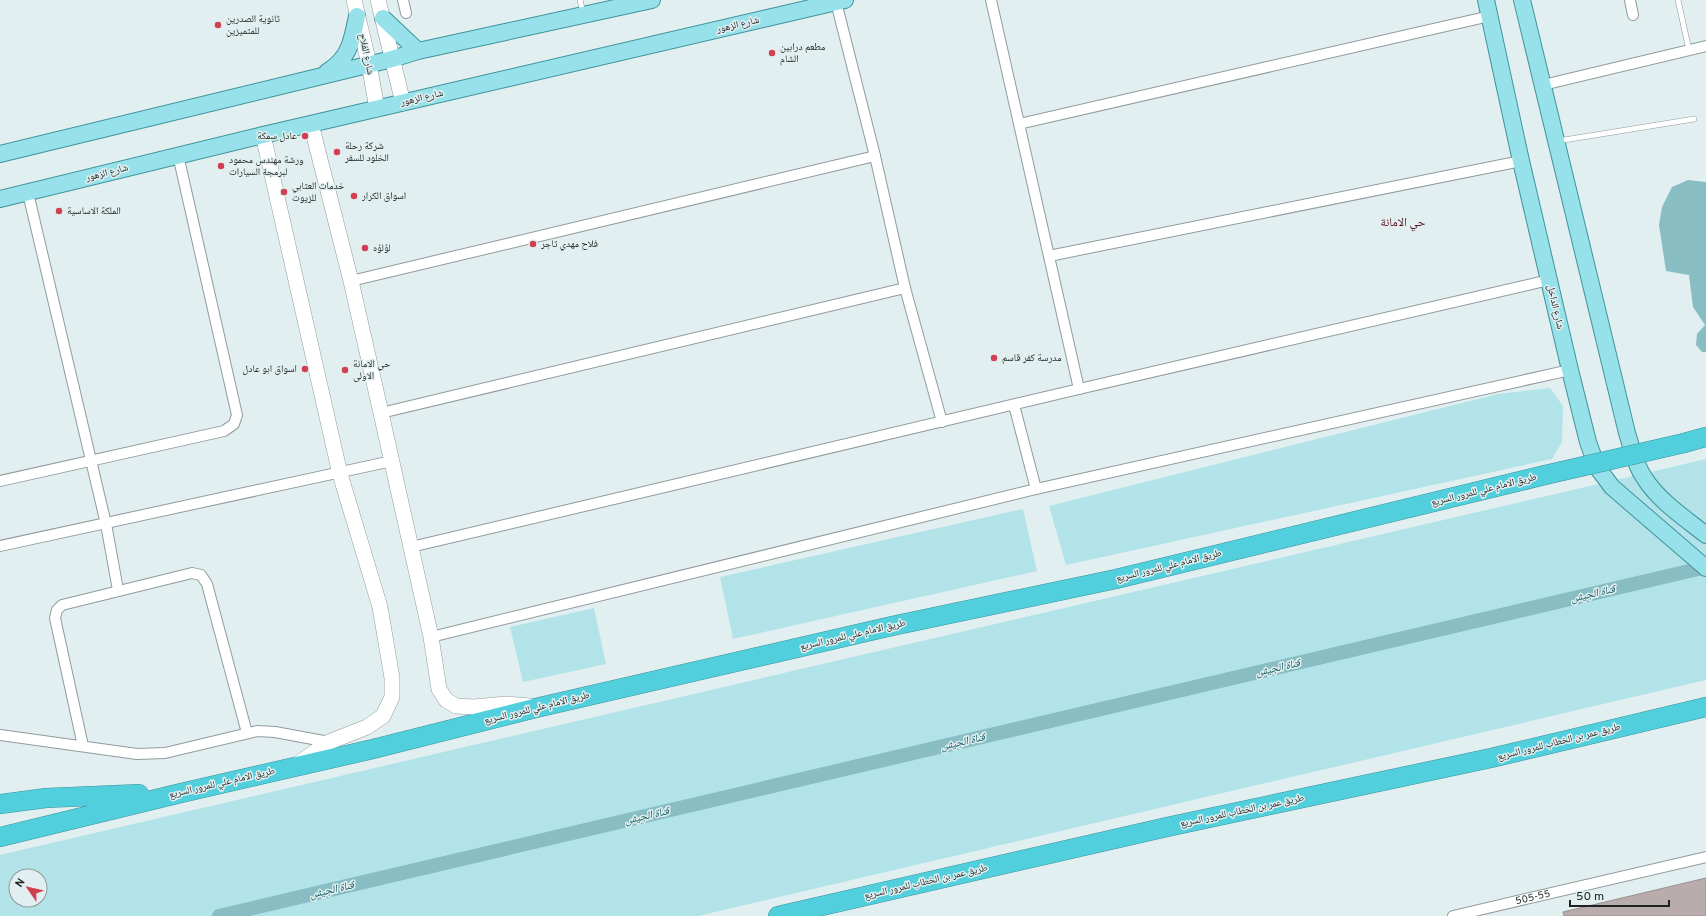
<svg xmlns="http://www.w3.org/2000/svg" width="1706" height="916" font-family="Overpass,'Noto Naskh Arabic',sans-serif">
  <rect width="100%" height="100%" fill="#e2eff0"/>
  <path fill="#b1e3e9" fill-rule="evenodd" d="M1550,388L1563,406L1562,442L1552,459L1066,565L1049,506L1498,394Z
    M1706,459V680L698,916H0V855ZM16,876H40V900H16Z
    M1023,509L1037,571L733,639L720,577Z
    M594,608L606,664L523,682L510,627Z"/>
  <path fill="#88bdc3" d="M1688,180L1706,182V352H1702L1696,345L1697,334L1705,325L1693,307L1689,275L1666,271L1659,225L1662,207L1672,187Z"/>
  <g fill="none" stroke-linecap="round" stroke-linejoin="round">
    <path stroke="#88bdc3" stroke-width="14" d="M219,916L1706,567"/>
  </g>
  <path fill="#b8acac" stroke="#9a8f8f" d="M1706,878V916H1564L1563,912Z"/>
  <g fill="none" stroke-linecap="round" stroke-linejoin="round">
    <defs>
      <path id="lane" d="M580,0L583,13
        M1678,0L1689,50
        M1558,141L1694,119"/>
      <g id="street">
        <path d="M403,0L406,13"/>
        <path d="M991,0L1079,389"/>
        <path d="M1630,0L1633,15"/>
        <path d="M836,2L875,156L905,288L942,422"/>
        <path d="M1543,85L1706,46"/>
        <path d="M1019,124L1490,16"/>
        <path d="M28,193L106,524L118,590"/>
        <path d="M1049,256L1521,161"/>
        <path d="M351,281L875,156"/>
        <path d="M1014,405L1036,489"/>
        <path d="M381,413L905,288"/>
        <path d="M0,481L224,431L234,424L237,415L178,155"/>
        <path d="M0,546L392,461"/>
        <path d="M411,547L1079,389L1549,280"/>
        <path d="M431,637L1036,489L1570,370"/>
        <path d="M0,735L137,754L165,753L257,731L275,732L329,742"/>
        <path d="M83,746L55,618L57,610L62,605L192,573L201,575L207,584L247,733"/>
        <path id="s1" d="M1453,916L1706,857"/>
      </g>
      <path id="secondary" d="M354,0L369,64L377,109
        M378,0L403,103
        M311,124L351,281L381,413L431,637L439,689L446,700L456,706L474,707L506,704L531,706
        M263,135L340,474L380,607L392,678V697L383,716L367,727L329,742L296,765"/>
      <path id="primary" d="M1486,0L1521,161L1570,370L1588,442L1597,467L1612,487L1627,500L1706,568
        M1522,0L1627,433C1632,448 1635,465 1645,479C1660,502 1685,518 1706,535
        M383,18L418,51
        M327,72C350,58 352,40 357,16
        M0,154L392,59L418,51L652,0
        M0,199L263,135L845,0"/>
      <path id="highway" d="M1684,443L1706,437
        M0,804L46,798L139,794
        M0,837L181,793L373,749L540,707L892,626L1116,579L1545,475
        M778,916L1167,827L1491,758L1706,707"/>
    </defs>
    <use href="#lane" stroke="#909b9d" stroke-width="6"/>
    <use href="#street" stroke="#909b9d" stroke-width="12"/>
    <use href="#secondary" stroke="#909b9d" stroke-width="16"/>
    <use href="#primary" stroke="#3f929b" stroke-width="18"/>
    <use href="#highway" stroke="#3f929b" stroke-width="20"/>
    <use href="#lane" stroke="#fff" stroke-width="5"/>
    <use href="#street" stroke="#fff" stroke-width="10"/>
    <use href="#secondary" stroke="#fff" stroke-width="15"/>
    <use href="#primary" stroke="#97e2ea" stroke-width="16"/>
    <use href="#highway" stroke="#51cfdc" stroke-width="19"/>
    <defs>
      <path id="highway-bridge" d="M1545,475L1684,443"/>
    </defs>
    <use href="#highway-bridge" stroke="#3f929b" stroke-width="20" stroke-linecap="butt"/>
    <use href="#highway-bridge" stroke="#51cfdc" stroke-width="19"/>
  </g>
  <g fill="#d14052" stroke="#e2eff0" stroke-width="1.5">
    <circle cx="218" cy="25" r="4"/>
    <circle cx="772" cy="53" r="4"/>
    <circle cx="305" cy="136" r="4"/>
    <circle cx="337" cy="152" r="4"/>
    <circle cx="221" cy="166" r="4"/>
    <circle cx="284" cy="192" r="4"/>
    <circle cx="354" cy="196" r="4"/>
    <circle cx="59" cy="211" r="4"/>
    <circle cx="533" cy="244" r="4"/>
    <circle cx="365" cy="248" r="4"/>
    <circle cx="994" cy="358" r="4"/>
    <circle cx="305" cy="369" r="4"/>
    <circle cx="345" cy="370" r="4"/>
  </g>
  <g text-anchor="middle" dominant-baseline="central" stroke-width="3" stroke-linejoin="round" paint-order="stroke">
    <g font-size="10" fill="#1d2222" stroke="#e2eff0" text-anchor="start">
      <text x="226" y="19">ثانوية الصدرين<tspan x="226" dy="12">للمتميزين</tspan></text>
      <text x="780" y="47">مطعم درابين<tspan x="780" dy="12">الشام</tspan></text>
      <text x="297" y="136" text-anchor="end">عادل سمكة</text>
      <text x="345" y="146">شركة رحلة<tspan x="345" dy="12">الخلود للسفر</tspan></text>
      <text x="229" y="160">ورشة مهندس محمود<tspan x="229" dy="12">لبرمجة السيارات</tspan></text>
      <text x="292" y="186">خدمات العتابي<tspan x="292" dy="12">للزيوت</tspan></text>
      <text x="362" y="196">اسواق الكرار</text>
      <text x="67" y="211">الملكة الاساسية</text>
      <text x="541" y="244">فلاح مهدي تاجر</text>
      <text x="373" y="248">لؤلؤه</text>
      <text x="1002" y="358">مدرسة كفر قاسم</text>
      <text x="353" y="364">حي الامانة<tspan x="353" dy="12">الاولى</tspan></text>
      <text x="297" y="369" text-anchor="end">اسواق ابو عادل</text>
    </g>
    <g font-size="10" fill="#1d2222" stroke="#e2eff0">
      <text transform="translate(738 25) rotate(-13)">شارع الزهور</text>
      <text transform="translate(366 54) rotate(78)">شارع الفلاح</text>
      <text transform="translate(422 98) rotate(-13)">شارع الزهور</text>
      <text transform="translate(107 173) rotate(-14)">شارع الزهور</text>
      <text transform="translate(1555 307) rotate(77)">شارع الداخل</text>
      <text transform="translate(1484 490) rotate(-14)">طريق الامام علي للمرور السريع</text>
      <text transform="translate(1169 566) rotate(-14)">طريق الامام علي للمرور السريع</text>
      <text transform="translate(853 635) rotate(-13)">طريق الامام علي للمرور السريع</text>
      <text transform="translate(537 708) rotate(-14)">طريق الامام علي للمرور السريع</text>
      <text transform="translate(1559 742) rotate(-14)">طريق عمر بن الخطاب للمرور السريع</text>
      <text transform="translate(222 783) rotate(-13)">طريق الامام علي للمرور السريع</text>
      <text transform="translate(1242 811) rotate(-12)">طريق عمر بن الخطاب للمرور السريع</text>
      <text transform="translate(926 882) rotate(-13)">طريق عمر بن الخطاب للمرور السريع</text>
      <text stroke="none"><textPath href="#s1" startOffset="82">505-55</textPath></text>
    </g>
    <g font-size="11" font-style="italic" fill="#08565d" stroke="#e2eff0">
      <text transform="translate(1593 594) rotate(-13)">قناة الجيش</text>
      <text transform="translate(1278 668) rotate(-13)">قناة الجيش</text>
      <text transform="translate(963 742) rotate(-13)">قناة الجيش</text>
      <text transform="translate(647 816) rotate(-13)">قناة الجيش</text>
      <text transform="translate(332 890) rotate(-13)">قناة الجيش</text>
    </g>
    <g font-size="12" fill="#540e19" stroke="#e2eff0">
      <text x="1403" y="223">حي الامانة</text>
    </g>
  </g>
  <g transform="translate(28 888) rotate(304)"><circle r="19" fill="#e2eff0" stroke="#939d9e"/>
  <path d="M0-3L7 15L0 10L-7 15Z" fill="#d14052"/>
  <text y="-6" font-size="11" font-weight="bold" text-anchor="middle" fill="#1d2222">N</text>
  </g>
  <path d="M1570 900v6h99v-6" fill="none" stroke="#1d2222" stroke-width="2"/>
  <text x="1576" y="900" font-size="12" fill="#1d2222" stroke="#e2eff0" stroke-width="3" paint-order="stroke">50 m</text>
</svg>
